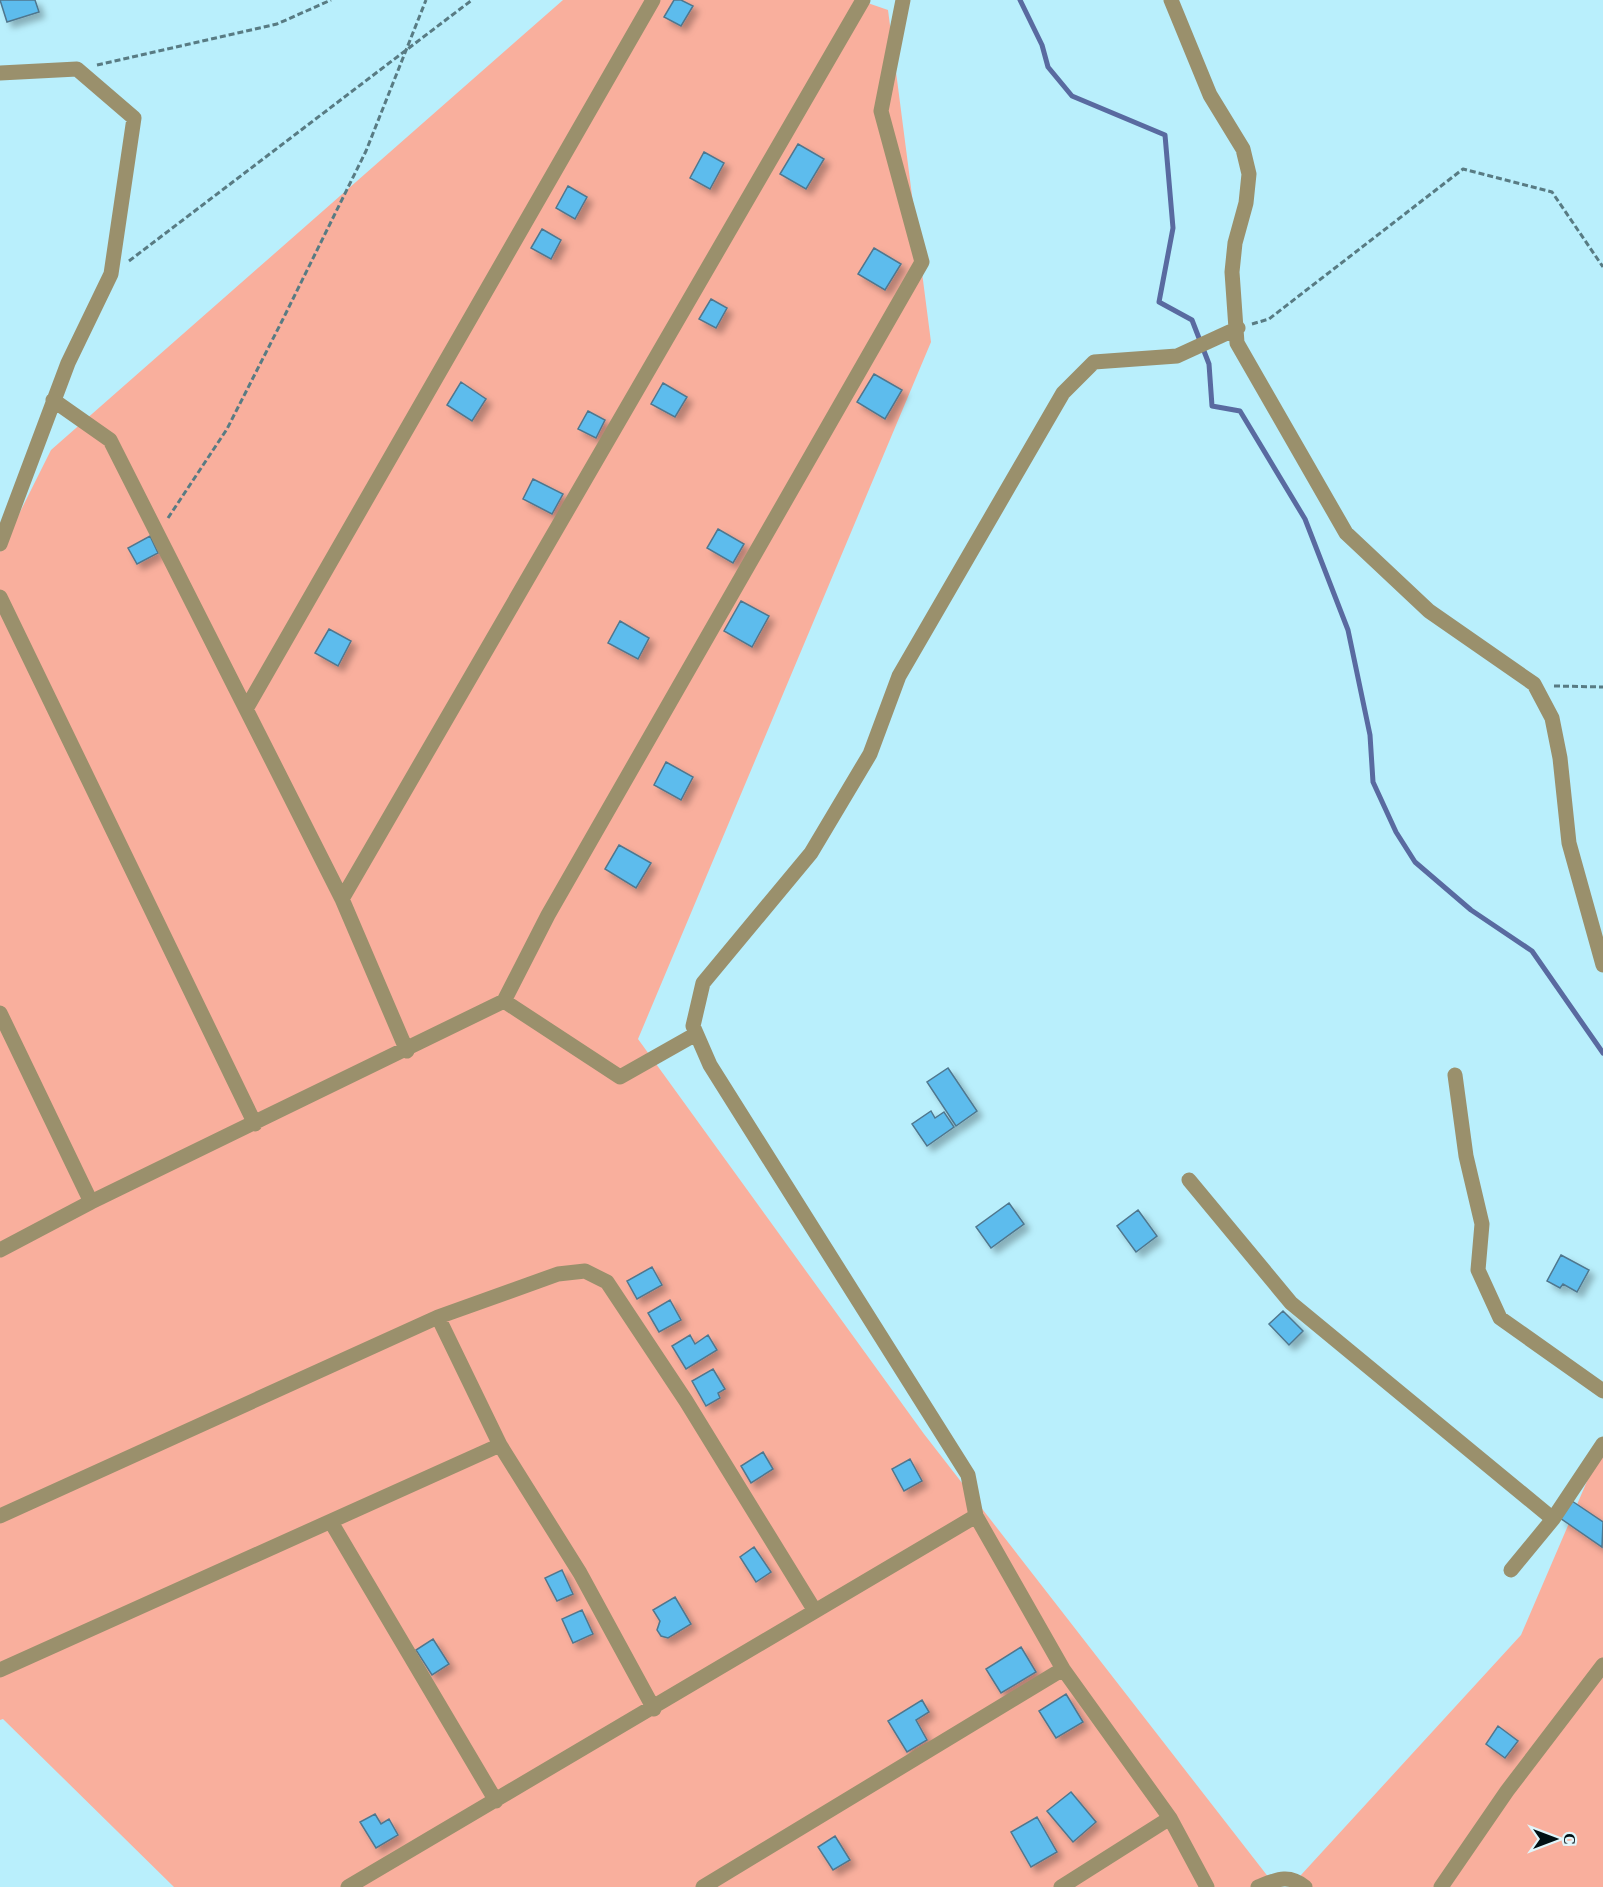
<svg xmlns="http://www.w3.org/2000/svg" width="1603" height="1887" font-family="'Times New Roman',serif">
  <defs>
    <filter id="shadow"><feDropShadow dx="5.5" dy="5.5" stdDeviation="3" flood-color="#0004"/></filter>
  </defs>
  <rect width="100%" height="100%" fill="#b9effc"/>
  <path fill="#f9af9d" d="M563,0H859L888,10L931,342L638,1039L924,1434L1276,1887H174L3,1719L0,1720V552L51,450Z
    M1603,1444V1887H1290L1521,1635Z"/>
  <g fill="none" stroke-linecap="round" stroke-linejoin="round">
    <path stroke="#596aa0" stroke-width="5" d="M1020,0L1042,45L1048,67L1072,96L1165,135L1173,228L1159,302L1192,320L1209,364L1212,406L1240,411L1305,519L1348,630L1370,735L1373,782L1396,832L1415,862L1471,910L1532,951L1603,1053"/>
  </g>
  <path fill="#5dbced" stroke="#4f778e" stroke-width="1.5" filter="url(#shadow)" d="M0,0H35L39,12L7,22Z
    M674,0H681L693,6L681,26L664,17Z
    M798,144L824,159L806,189L780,174Z
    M704,152L724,163L710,189L690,178Z
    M568,186L587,197L575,219L556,208Z
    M542,229L561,240L551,259L531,248Z
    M874,248L901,264L885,290L858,274Z
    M711,299L727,308L716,328L699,319Z
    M874,374L902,390L885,419L857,402Z
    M461,382L486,399L472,421L447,405Z
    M663,383L687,397L675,417L651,404Z
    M588,411L605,420L596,438L578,429Z
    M533,479L563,494L552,514L523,499Z
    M718,529L744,544L733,563L707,548Z
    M150,536L158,553L137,564L128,548Z
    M741,601L769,616L752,647L724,631Z
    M620,621L649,638L638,659L608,643Z
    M329,629L351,641L338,666L315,653Z
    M666,762L693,777L681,800L654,785Z
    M619,845L651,863L636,888L605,869Z
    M948,1068L977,1111L956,1126L927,1082Z
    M931,1111L935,1118L944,1112L954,1127L927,1146L912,1124Z
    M1009,1203L1024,1224L991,1248L976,1227Z
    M1138,1210L1157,1236L1136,1252L1117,1226Z
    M1561,1255L1589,1270L1577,1292L1563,1284L1560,1288L1547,1281Z
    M652,1267L662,1285L637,1299L627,1281Z
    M670,1300L681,1320L659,1332L648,1313Z
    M1283,1311L1303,1331L1289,1345L1269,1324Z
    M690,1335L695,1344L708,1335L717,1350L686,1369L672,1346Z
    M713,1369L725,1389L718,1393L720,1398L706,1406L692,1381Z
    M763,1452L773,1469L751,1483L741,1466Z
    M910,1459L922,1481L904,1491L892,1469Z
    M1572,1501L1603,1522L1602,1547L1560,1518Z
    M754,1547L771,1572L756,1582L740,1557Z
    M562,1570L573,1594L557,1601L545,1578Z
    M675,1597L691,1624L668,1638L661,1636L657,1630L660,1621L653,1610Z
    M582,1610L593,1634L573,1643L562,1619Z
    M433,1639L449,1664L432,1675L416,1650Z
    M1021,1647L1036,1672L1001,1693L986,1669Z
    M1066,1694L1083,1722L1056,1738L1039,1711Z
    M922,1700L929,1712L916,1720L927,1740L907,1752L888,1721Z
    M1498,1726L1518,1741L1505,1758L1486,1744Z
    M1071,1792L1096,1822L1073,1842L1047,1811Z
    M375,1814L381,1824L389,1819L398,1835L376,1848L360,1822Z
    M1037,1817L1057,1852L1031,1867L1011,1832Z
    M835,1836L850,1860L833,1870L818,1847Z"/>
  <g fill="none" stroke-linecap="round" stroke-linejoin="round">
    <path stroke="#587b83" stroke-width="3" stroke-dasharray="6 3" stroke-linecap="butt" d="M97,65L277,24L331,0
      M129,261L472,0
      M1252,324L1269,319L1463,169L1552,192L1603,267
      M168,518L227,429L282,321L366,151L426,0
      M1554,686L1603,687"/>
    <path stroke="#9a906c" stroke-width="15" d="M653,0L246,709L342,899L863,0
      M1171,0L1210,95L1243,149L1249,174L1246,203L1235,243L1232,272L1237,343L1346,533L1429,611L1534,684L1552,718L1560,758L1569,843L1603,965
      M0,73L77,69L134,118L111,274L68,363L0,544
      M53,400L110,440L246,709
      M0,597L255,1124
      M342,899L407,1051
      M504,1001L620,1077L696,1034
      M0,1013L91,1202
      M1455,1075L1466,1156L1482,1224L1478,1270L1500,1318L1603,1391
      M1189,1180L1291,1303L1553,1519
      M0,1250L91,1202L504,1001L548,915L922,262L881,111L903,0
      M438,1317L500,1445L580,1573L654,1709
      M0,1516L438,1317L558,1274L585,1271L607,1282L686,1401L815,1611
      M331,1522L496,1801
      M1511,1570L1553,1519L1603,1444
      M0,1670L500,1445
      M348,1887L976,1516
      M703,1887L1063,1669
      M1061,1887L1170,1818
      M1207,1887L1170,1818L1063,1669L976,1516L968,1475L710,1065L693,1026L703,983L811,853L870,754L899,676L1063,393L1094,362L1177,356L1238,328
      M1258,1887C1276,1880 1288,1873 1305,1887
      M1441,1887L1507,1791L1603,1665"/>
  </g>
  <g transform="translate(1555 1839) rotate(90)" stroke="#e1f6fb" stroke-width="4.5" paint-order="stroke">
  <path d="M0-4.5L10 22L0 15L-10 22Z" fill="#001014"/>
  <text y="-9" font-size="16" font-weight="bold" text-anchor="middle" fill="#001014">С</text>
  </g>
</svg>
